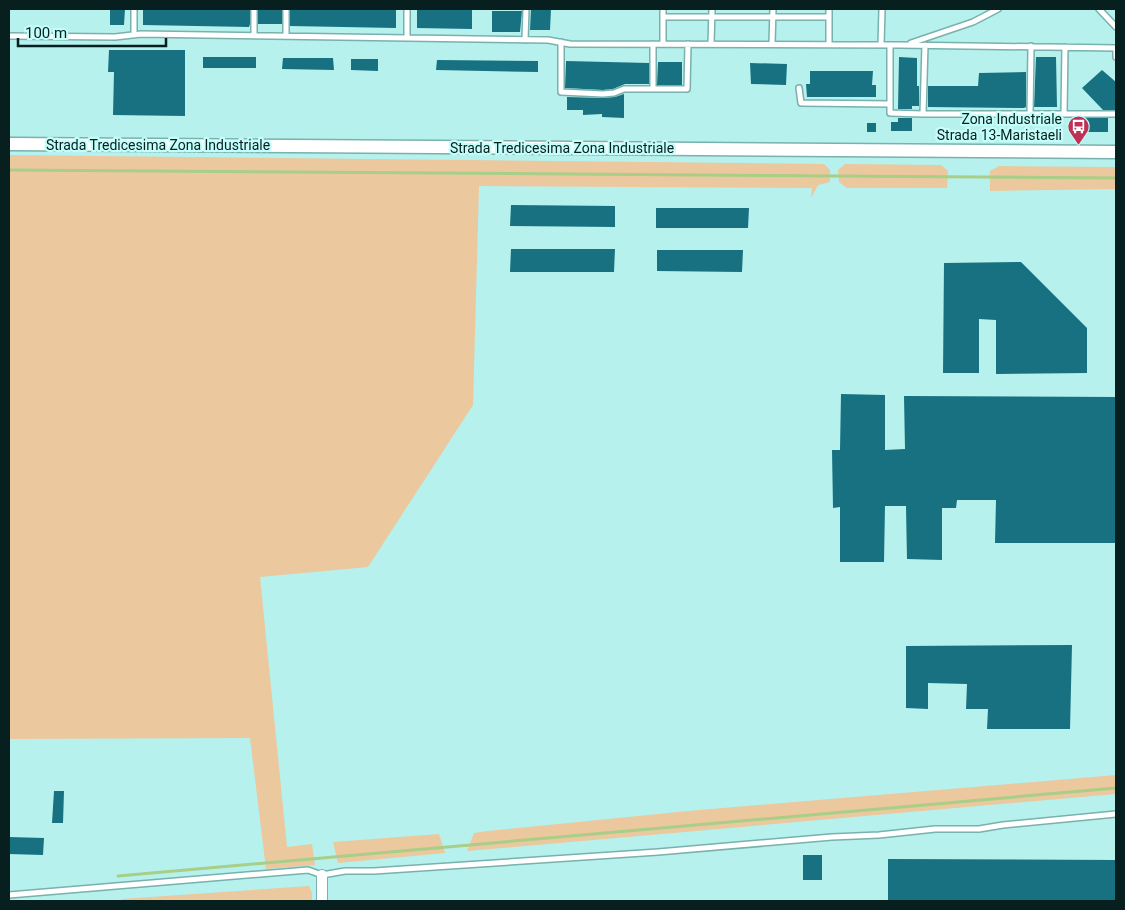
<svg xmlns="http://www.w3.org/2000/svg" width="1125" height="910" font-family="Roboto,sans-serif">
  <rect width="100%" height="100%" fill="#b6f1ed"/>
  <path fill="#ebc89e" d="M9,155L824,164L830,170V182L818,185L811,198L812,188L479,186L473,405L368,567L260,577L287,847L312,844L315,865L266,869L250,738L9,739Z
    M845,164L941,165L948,171L947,188H847L839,182L838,170Z
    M999,166L1116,167V189L990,191V171Z
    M1116,775V794L467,851L474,833L488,831L688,811Z
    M439,834L445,853L338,863L333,842Z
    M309,886L312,893V901H121L122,899Z"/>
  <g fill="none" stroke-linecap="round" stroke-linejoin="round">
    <path stroke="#a8ce88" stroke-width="3" d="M9,170L1116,178
      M118,876L1116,788"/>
  </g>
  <path fill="#177180" d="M110,9H125L124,25H110Z
    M143,9H250V24L249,27L143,25Z
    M258,9H282V24H258Z
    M290,9H396V28L290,26Z
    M417,9H472V29L417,28Z
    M531,9H551L550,30H530Z
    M492,11H522L520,32H492Z
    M109,50H185V116L113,115L114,72H108Z
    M203,57H256V68H203Z
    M899,57L917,58V86H919V106H912V109H898Z
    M1036,57H1056L1057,107H1034Z
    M283,58H333L334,70L282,69Z
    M351,59H378V71L351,70Z
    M437,60L538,61V72L436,70Z
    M566,61L649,63V84H625L613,89L603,90L565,88Z
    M658,62H682V85H657Z
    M750,63L787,64L786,85L751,84Z
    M1102,70L1116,82L1115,110H1103L1082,88Z
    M810,71H873L872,85H876V97H807L806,84H810Z
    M1026,72V107L1024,108L928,107V86H978L979,73Z
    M624,94V118L602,117V114L583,115V110H567V97L603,98L615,97Z
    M898,118H912V131H891V122H898Z
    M1084,118H1108V132H1083Z
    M867,123H876V132H867Z
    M511,205L615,206V227L510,226Z
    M656,208H749L748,228H656Z
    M511,249H615L614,272H510Z
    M657,250H743L742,272L657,271Z
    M1021,262L1087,328V373L996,374V320L979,319V373H943L944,263Z
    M841,394L885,395V450L905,449L904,396L1116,397V543H995L996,500H957L956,508H942V560L907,559L906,506H885L884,562H840V507L833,508L832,450H840Z
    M1072,645L1070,729H987L988,709H966L967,684L928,683V709L906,708V646Z
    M54,791H64L63,823H52Z
    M9,837L44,838L43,855L9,854Z
    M803,855H822V880H803Z
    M888,859L1116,860V901H888Z"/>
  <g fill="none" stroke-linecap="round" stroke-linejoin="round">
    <defs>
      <path id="service" d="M286,9V36
        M407,9V38
        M1099,9L1116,27
        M663,17H829
        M134,35V9
        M254,35V9
        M9,36L115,37L141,34L548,40L570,44L899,45L1116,48
        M525,40L526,9
        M561,42V92L603,94L614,93L624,89H687L688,44
        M911,43L973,22L998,9
        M663,44V9
        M711,44L712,9
        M772,44L773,9
        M829,44V9
        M881,45L882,9
        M890,45V113L923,114L925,45
        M1116,48V57
        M799,88L801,103L890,104
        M653,89V44
        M923,114H1116
        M1030,114L1031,46
        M1064,114L1065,47
        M9,895L308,870L322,875L345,871H374L658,852L832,837L879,835L935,829H979L1003,825L1116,814"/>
      <path id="minor" d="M322,901V875"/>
      <path id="tertiary" d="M9,144L1116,152"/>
    </defs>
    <use href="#service" stroke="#78b1ad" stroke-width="8"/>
    <use href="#minor" stroke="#78b1ad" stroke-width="12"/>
    <use href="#tertiary" stroke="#78b1ad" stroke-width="15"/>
    <use href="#service" stroke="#fff" stroke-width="5"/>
    <use href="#minor" stroke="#fff" stroke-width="10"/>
    <use href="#tertiary" stroke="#fff" stroke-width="12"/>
  </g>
  <defs>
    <symbol id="bus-pin" viewBox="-11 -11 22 30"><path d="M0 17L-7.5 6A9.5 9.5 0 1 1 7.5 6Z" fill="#c03054" stroke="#c3fefb"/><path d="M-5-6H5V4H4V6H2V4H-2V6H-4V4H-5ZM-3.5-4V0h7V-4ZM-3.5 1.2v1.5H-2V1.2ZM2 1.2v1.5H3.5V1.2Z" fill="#fff"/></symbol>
  </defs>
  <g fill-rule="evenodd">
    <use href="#bus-pin" x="1066" y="114" width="25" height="34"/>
  </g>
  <g text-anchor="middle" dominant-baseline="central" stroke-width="4.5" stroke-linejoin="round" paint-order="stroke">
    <g font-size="14" fill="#071f1e" stroke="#c3fefb" text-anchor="end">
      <text x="1062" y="119">Zona Industriale<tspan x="1062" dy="16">Strada 13-Maristaeli</tspan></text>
    </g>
    <g font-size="14" fill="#071f1e" stroke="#c3fefb">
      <text x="158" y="145">Strada Tredicesima Zona Industriale</text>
      <text x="562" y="148">Strada Tredicesima Zona Industriale</text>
    </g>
  </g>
  <rect width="1125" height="910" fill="none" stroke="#071f1e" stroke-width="20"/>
  <path d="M18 38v8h148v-8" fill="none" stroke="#071f1e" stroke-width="2.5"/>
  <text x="25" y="38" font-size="15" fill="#071f1e" stroke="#c3fefb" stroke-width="4" paint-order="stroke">100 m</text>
</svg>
